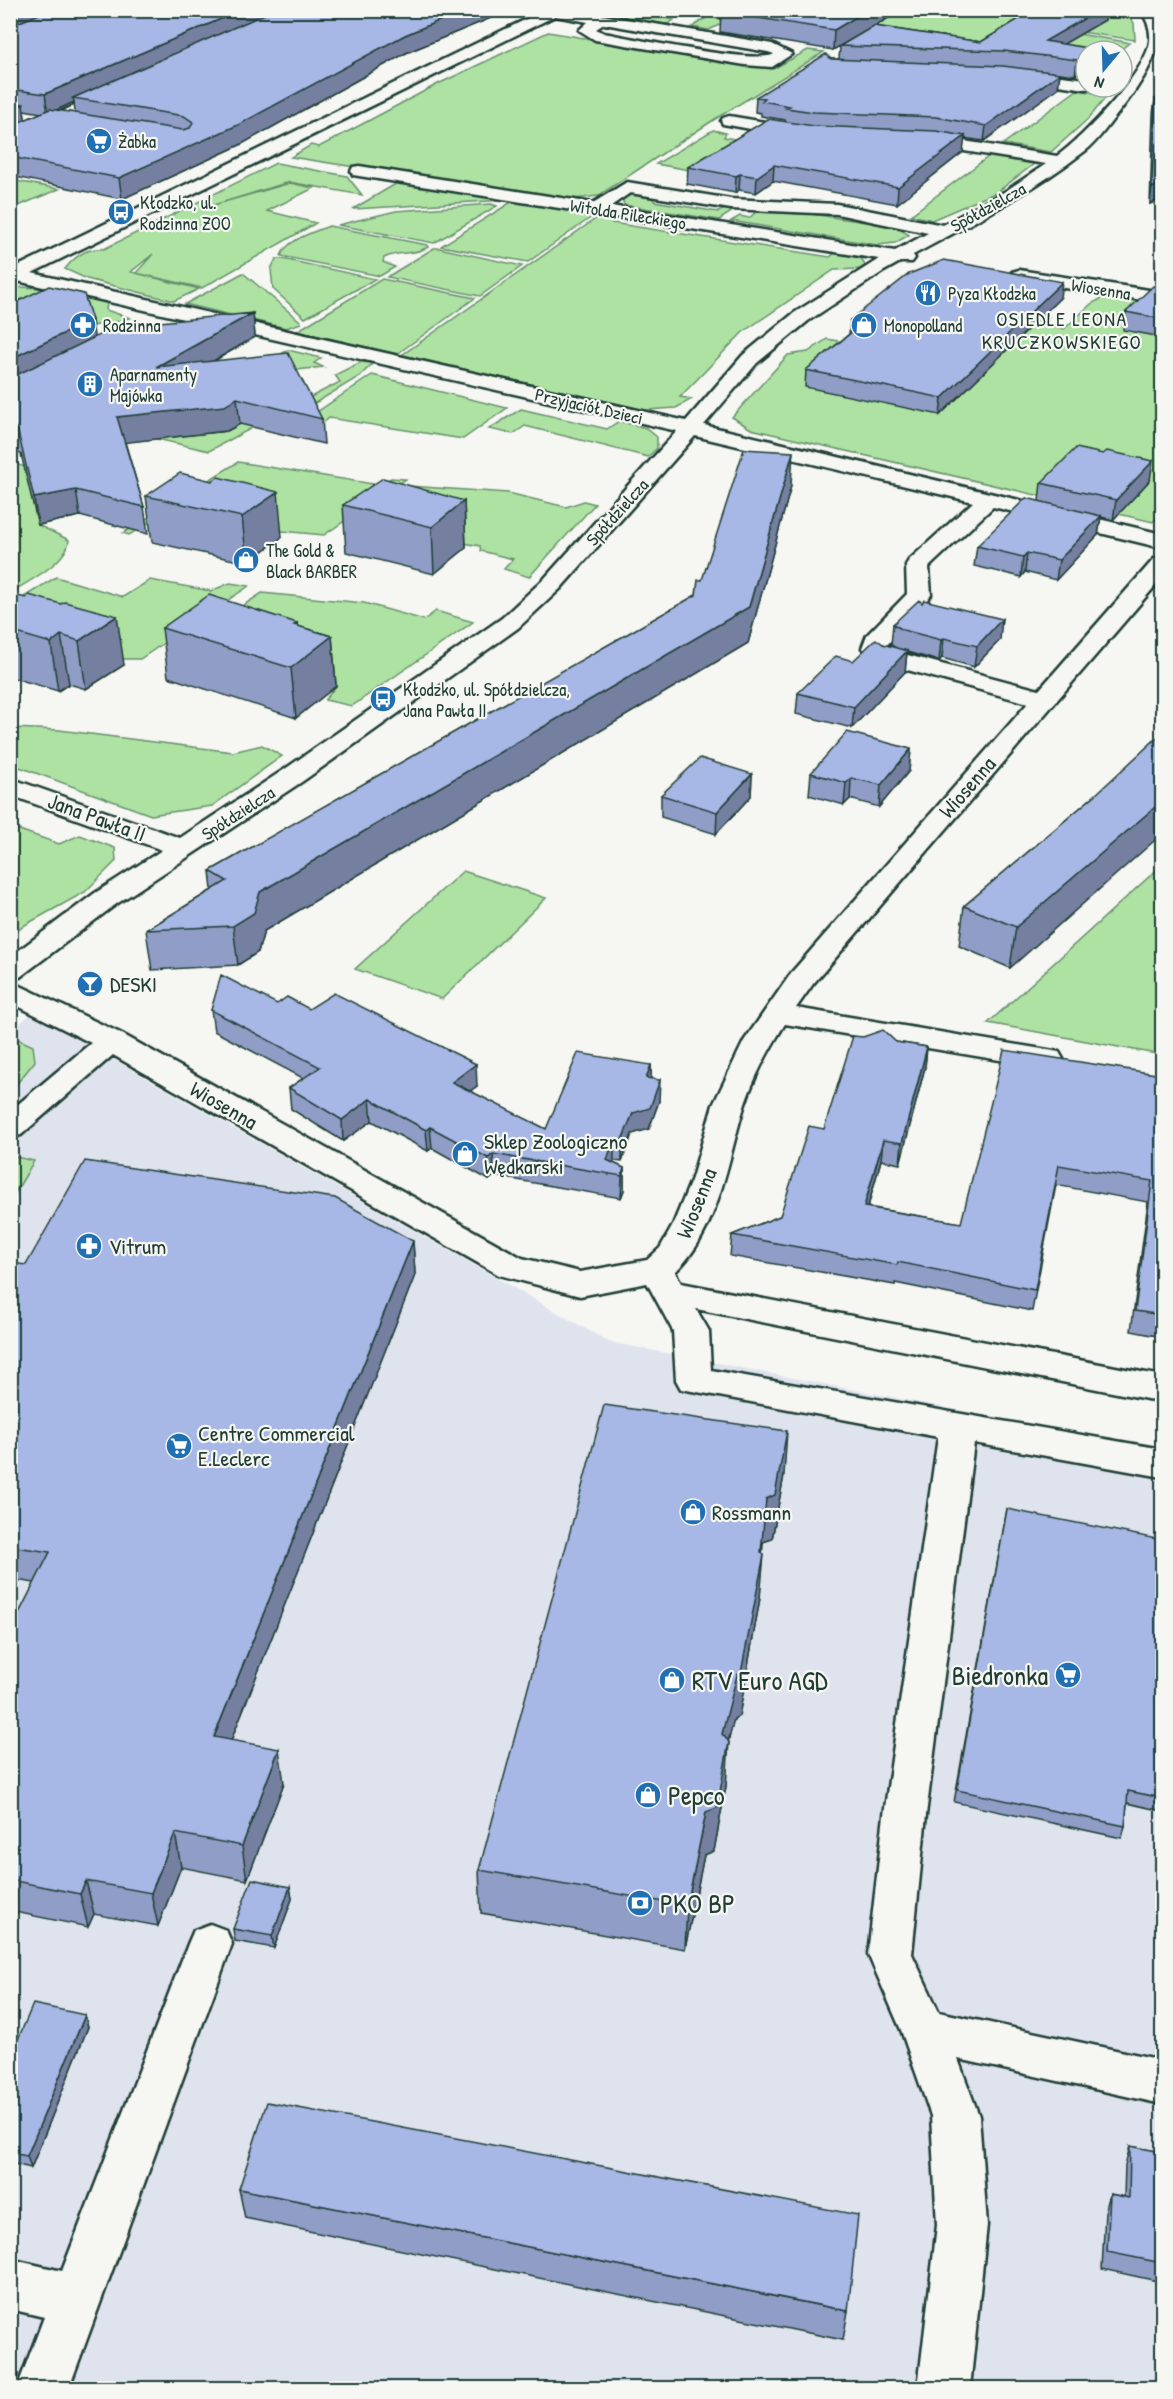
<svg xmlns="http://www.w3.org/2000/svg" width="1173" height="2399" font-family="'Patrick Hand',sans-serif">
  <rect width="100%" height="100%" fill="#f6f6f2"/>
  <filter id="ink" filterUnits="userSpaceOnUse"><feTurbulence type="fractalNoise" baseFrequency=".0167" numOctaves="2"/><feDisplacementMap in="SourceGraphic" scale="12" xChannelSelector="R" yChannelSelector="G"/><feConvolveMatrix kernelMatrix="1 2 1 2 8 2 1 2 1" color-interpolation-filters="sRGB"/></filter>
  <g filter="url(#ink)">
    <path fill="#dee3ee" d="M32,1013L609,1342L1162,1450V2388H55L11,2382V1031Z"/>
    <path fill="#aee2a3" stroke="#66906c" stroke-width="1.5" d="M718,10L1033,11L956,59L858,39L723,23L709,30L692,27Z
      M1045,11H1125L1134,23L1135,40L1025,24Z
      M632,13L653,14L674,20C663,30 633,24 622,17Z
      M1024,25L1126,42L1129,43L1119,51H1086V67H1082Z
      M548,32L773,69L808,50L824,52L715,119L598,196L567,200L291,157L311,145L319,147L436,85Z
      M1077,90L1108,95L1088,119L1051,152L1003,144Z
      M713,130L726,133L724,137L767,146L829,143L768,184L656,164Z
      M993,153L1026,159L1034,164L997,192L932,220L911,215Z
      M276,163L347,176L362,195L289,182L207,207L290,183L314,188L267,211L316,223L202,288L136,273L153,254L131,272L199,289L174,301L87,279L65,269C75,256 88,247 104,249Z
      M11,180L59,189L11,209Z
      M399,182L507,200L353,209Z
      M636,193L652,195L654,201L718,212L730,207L736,209L719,220L624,205L622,198Z
      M513,201L596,214L528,262L441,246Z
      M491,204L497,206L434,243L338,225L396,211Z
      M756,212L811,214L865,222L872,218L905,226L901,230L909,235L895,243L878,245L731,221L740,216L749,218Z
      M601,215L617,217L612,223L830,257L836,252L862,259L865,266L860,269L834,270L743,332L680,397L692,399L676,408L646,410L402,355Z
      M329,226L427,245L428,247C414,256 399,250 384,258L383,262L395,267L380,276L281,256C286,240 314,232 329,226Z
      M434,248H439L522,266L480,296L387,277Z
      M276,259H283L375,279L305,318L273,289L271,269Z
      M243,273L300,321L301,323L286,328L185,304Z
      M382,279L475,298L397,354L297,331Z
      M11,288C43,284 76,295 107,303L106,310L130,318L112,323L11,337Z
      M1106,296L1162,305V513L1153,522L751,429L732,417L788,355L808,352L827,339L878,348L1011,310L1049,317L1042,324L1064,329L1091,304Z
      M288,350L321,358L314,363L323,367L242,376Z
      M361,362L373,363L360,376L287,420L269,419L209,451L105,427L169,437L227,431L256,414H278L340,382L335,375Z
      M372,375L507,408L463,439L329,418L322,424L305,420Z
      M521,409L607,429L619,421L646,428L657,437V448L648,457L525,426L513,434L489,429Z
      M238,462L379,485L391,478L406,479L324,535L155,519L129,535L123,533Z
      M11,463L26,467L38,525L69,540C68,561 30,581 13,591H10V478L14,476L11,474Z
      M409,486L508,493L566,507L584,501L595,504L529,577L504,569L513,559L481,551L480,546L453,541Z
      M56,577L123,597L150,580L211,591L230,583L249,586L140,659H124L11,638V605Z
      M262,593L364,603L424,620L436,611L473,622L352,706L325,700L336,686L178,648Z
      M11,728L59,730L233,752L262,745L282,756L212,806L151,815L11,764Z
      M11,827L59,844L80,835L115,848L116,861L85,892L25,925L11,936Z
      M1162,865V1055L988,1023Z
      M463,871L546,898L442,999L355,969Z
      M15,1038L33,1046L35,1061L11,1091V1039Z
      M11,1156L34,1161L11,1200L10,1157Z"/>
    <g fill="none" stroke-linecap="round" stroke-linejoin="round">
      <defs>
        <path id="minor" d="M545,10L602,15L772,44L792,54L772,67L745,65L595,40L579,30L588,22L555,16L32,273L686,421L743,355L794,313L879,259L359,176L353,175L351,171L353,167L359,166L593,203L627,182L731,199L837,204L943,225L1004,192L1046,164L920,144L914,142L912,139L914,136L920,134L1057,156C1084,137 1146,72 1150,41C1151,28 1147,20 1140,10H1156C1173,42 1135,93 1115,117C1106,128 1097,142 1085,151C1032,192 972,223 913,255L915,258L912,262H900L884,271L808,321L757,363L704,425L1162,534V548L993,507L929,567L931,595L887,645L900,653L1039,690L1154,559L1162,557V578L813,984L796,1008L1048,1050L1059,1052L1063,1059L1059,1066L1048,1068L785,1024C769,1049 753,1079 744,1107C727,1161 719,1231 675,1272L681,1283L1162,1376V1402L696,1309L709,1331L711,1370L1162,1449V1477L974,1443L926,1815L912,1954L939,2012L1162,2060V2104L958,2059L979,2116L987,2225L970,2388H918L937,2225L931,2116L901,2030L868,1954L884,1815L938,1437L681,1389L676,1380L673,1331L647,1283L580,1296L499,1275L113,1055L21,1135L10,1138V1111L91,1043L10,1002V981L122,1034L522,1258L580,1272L647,1260L660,1248L672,1227L692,1178L713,1105L744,1041L792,972L1028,703L882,663L862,648L867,635L907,594L906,565L909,560L973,502L695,436L560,589L518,628L303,781L115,905L20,977L10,980V957L95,893L162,850L10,795V778L180,838L285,769L502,618L544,579L677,431L17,281L10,282V270ZM604,24L768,52L774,54C757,65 631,38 604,33L596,29ZM630,193L731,209L837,214L928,233L895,251L611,206Z
          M1013,70L1086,79V87H1092L1086,89L1008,78L1005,75L1008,72Z
          M116,87L121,89L124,92L121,95L10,146V135Z
          M729,116L800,128L808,133L800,138L723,124L721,121L723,118Z
          M1019,270L1162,292V303L1012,280L1010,276L1012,272Z
          M210,1924L226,1930L232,1944L69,2388H17L44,2317L10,2309V2259L62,2271L188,1944L194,1930Z"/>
      </defs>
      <use href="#minor" stroke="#1f3d34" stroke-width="5"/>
      <use href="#minor" fill="#f6f6f2" fill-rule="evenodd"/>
    </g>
    <path fill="#909dc6" stroke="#1f3d34" stroke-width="1.5" fill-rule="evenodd" d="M10,10H510L406,53L240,145L122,199L10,176ZM74,102L75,113L57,110ZM24,110L41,113L25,120Z
      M902,10L875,26L981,42L1034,10H1107L1105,20L1063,44L1086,51V67L1075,75L1060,73L1058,88L984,141L964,138L963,152L897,204L773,181L756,193L739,190L735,193L687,184L688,167L785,122V120L761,116V113L755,112L756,97L831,59H839L840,46L846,42L833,50L720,32L721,12Z
      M1155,99H1162V198L1150,204L1153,114Z
      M1162,287V337L1123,330L1126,312Z
      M1060,298L940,415L805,387L806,370L849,334L850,320Z
      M10,305L94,337L253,313L255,337L214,361L322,419L324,444L240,424L227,431L125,442L144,507L148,534L80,516L38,525L21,454L10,451Z
      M1150,480L1113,520L1101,517L1098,535L1056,580L1025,572L1021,577L974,566L977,546L1039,501L1041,483Z
      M212,481L282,537L247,563L152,542L146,496Z
      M791,486L748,643L264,931L258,952L238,965L152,970L146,930L212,890L210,871L696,595L702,580Z
      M464,501L466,548L434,574L346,552L343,505Z
      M10,594L124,665L86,689L69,684L58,691L10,677Z
      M922,603L1000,640L974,667L942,658L939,661L907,652L905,672L852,728L796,714L798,693L883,644L896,648L891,645L893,624Z
      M297,623V626L332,636L336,686L296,718L168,677L162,628Z
      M911,749L909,771L879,807L850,799L844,805L809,795L811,773Z
      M752,774L751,796L716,834L661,817V795Z
      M1094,796L1010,968L959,946L964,906Z
      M277,1004L309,1009L477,1086L470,1091L546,1129L651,1065V1079L659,1101L649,1129L632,1134L622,1162L614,1161L613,1163L624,1168V1190L621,1198L494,1176L489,1180L432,1148L428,1151L372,1121L343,1141L291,1109L289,1088L303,1078L214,1031L211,1010Z
      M896,1042L927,1047L925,1067L900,1164L881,1160L868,1207L961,1223L1162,1075V1337L1131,1331L1148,1202L1056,1185L1032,1311L895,1283V1285L730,1256L732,1235L780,1216L824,1129Z
      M413,1241L415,1275L231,1740L284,1783L247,1880L181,1867L158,1926L94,1914L88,1927L10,1911V1631L35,1583L10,1579V1266Z
      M784,1475L772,1539L763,1542L760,1598L739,1716L734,1719L728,1742L726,1786L714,1851L704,1855L685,1949L481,1913L479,1870Z
      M1007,1509L1157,1702L1162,1703V1811L1127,1803L1125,1826L1122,1838L954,1802Z
      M290,1887L292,1899L274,1948L235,1941L233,1929Z
      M85,2015L88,2027L31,2168L10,2163V2058Z
      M1130,2146L1162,2152V2282L1102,2269L1105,2212L1110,2194L1124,2197L1125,2165Z
      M239,2189L848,2311L843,2340L245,2218Z"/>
    <path fill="#7580a1" stroke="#1f3d34" stroke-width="1.5" d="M15,10H64L10,31V12Z
      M242,10H285L73,98L74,102L48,114L45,94Z
      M465,10H510L406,53L240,145L122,199L119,178L405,35Z
      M868,10H902L833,50L834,30Z
      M1099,10H1107L1105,20L1043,56L1045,41Z
      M1088,48V51H1086V67L1075,75L1077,60L1083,52Z
      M1060,73L1058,88L984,141L986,126Z
      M23,104L26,124L10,131V110Z
      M965,136L963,152L897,204L898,187Z
      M774,165L773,181L756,193L757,177Z
      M740,174L739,190L735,193L736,176Z
      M1162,183V198L1150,204L1152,188Z
      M1062,282L1060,298L940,415L942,398Z
      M253,313L255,337L159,392L156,367Z
      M92,320L95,344L10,386V359Z
      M237,398L240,424L227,431L121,443L117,417Z
      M793,452L791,486L748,643L264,931L258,952L238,965L233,926L260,892L749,607Z
      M1153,461L1150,480L1113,520L1116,500Z
      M76,490L80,516L38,525L34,498Z
      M278,492L282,537L247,563L242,517Z
      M464,501L466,548L434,574L432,527Z
      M1101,516L1098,535L1056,580L1059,560Z
      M1027,553L1025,572L1021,577L1023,557Z
      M117,616L124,665L86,689L79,641Z
      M1002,619L1000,640L974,667L977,646Z
      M297,623L300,661L332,636L336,686L296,718L291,668L294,625Z
      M61,635L69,684L58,691L51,643Z
      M944,638L942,658L939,661L941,640Z
      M907,651L905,672L852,728L854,707Z
      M911,749L909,771L879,807L881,785Z
      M752,774L751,796L716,834L717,812Z
      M851,778L850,799L844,805L846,783Z
      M1162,801V834L1010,968L1016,927Z
      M927,1047L925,1067L900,1164L902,1143Z
      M476,1064L477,1086L453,1103L452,1082Z
      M651,1065V1086L646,1078Z
      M660,1080L659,1101L649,1129L632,1134L622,1162V1140L633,1113Z
      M370,1099L372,1121L343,1141L342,1120Z
      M430,1127L432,1148L428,1151L426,1130Z
      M614,1139V1161L609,1174L607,1160Z
      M883,1140L881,1160L862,1227L864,1207Z
      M493,1154L494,1176L489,1180L488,1158Z
      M624,1168V1190L621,1198L622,1176Z
      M413,1241L415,1275L219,1771L214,1737Z
      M787,1431L784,1475L772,1539L763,1542L760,1572L764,1555L760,1598L739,1716L734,1719L719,1777L722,1734L766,1499Z
      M729,1742L726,1786L714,1851L704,1855L685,1949L687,1906L706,1812Z
      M279,1749L284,1783L247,1880L242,1846Z
      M175,1833L181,1867L158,1926L151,1893Z
      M86,1881L94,1914L88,1927L80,1894Z
      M290,1887L292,1899L274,1948L272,1936Z
      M85,2015L88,2027L31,2168L27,2156Z"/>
    <path fill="#a7b7e6" stroke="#1f3d34" stroke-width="1.5" d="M49,10H242L45,94L10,89V26Z
      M274,10H465L405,35L238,125L119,178L10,157V126L50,109L183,130L190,128L193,122L184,116L73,98Z
      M724,10H868L834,30L721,12Z
      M1034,10H1099L1045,41L1088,48L1083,52H1086V54L1077,60L1004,51L840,46L874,26L981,42Z
      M826,54L831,59L1003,66L1060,73L986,126L936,117L814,112L786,108L790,106L762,101L765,98L756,97Z
      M1155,99H1162V183L1152,188Z
      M10,102L23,104L10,110Z
      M768,119L814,126L936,131L965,136L898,187L774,165L757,177L740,174L736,176L688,167Z
      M944,260L1062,282L942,398L806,370L863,323L850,320L909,274Z
      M49,286L84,294L92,320L10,359V305Z
      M1153,286L1162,287V319L1126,312Z
      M253,313L156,367L288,353L322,419L237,398L225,406L117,417L144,507L76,490L34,498L17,428L10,426V378L118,326Z
      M1076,448L1103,454L1107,451L1153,461L1116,500L1041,483Z
      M744,449L793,452L749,607L260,892L254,913L233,926L146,930L227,881L210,871L696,595L698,580H702Z
      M180,473L212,481L218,477L278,492L242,517L146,496Z
      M383,478L464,501L432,527L343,505Z
      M1026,498L1101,516L1059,560L1027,553L1023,557L977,546Z
      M10,594L26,598L29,595L61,604L65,602L117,616L79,641L61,635L51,643L10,631Z
      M209,595L297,623L294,625L332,636L291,668L162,628Z
      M919,600L922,603L924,600L1002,619L977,646L944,638L941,640L903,630L893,624Z
      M876,639L883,644L907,651L854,707L798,693L836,656L853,661Z
      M847,732L911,749L881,785L851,778L846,783L811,773Z
      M1162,733V801L1016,927L964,906L1094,796Z
      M700,758L752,774L717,812L661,795Z
      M221,975L277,1004L287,997L309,1009L334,993L476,1064L452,1082L546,1129L578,1053L651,1065L646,1078L660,1080L650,1108L633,1113L622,1140L614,1139L607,1160L624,1168L622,1176L493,1154L488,1158L430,1127L426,1130L370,1099L342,1120L289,1088L320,1067L211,1010Z
      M883,1030L896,1042L927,1047L902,1143L883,1140L864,1207L961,1223L1004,1050L1162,1075V1315L1135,1311L1152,1181L1059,1165L1035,1290L898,1262L897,1265L732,1235L780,1216L809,1126L824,1129L853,1036L863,1037Z
      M85,1161L335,1198L413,1241L214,1737L279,1749L242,1846L175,1833L151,1893L86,1881L80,1894L10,1880V1631L50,1552L10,1546V1266L12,1263L26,1265Z
      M604,1405L787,1431L775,1495L766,1499L761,1552L764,1555L741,1673L737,1675L722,1734L729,1742L717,1808L706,1812L687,1906L479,1870Z
      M1007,1509L1162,1540V1652L1157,1702L1162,1703V1798L1128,1791L1125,1826L957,1790Z
      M252,1879L290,1887L272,1936L233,1929Z
      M33,2004L85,2015L27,2156L10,2153V2058Z
      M267,2102L858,2215L848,2311L239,2189Z
      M1130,2146L1162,2152V2263L1107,2252L1110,2194L1129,2198Z"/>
  </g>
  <defs>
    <symbol id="supermarket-disc" viewBox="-11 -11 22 22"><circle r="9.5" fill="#1f6fb2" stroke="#f6f6f2"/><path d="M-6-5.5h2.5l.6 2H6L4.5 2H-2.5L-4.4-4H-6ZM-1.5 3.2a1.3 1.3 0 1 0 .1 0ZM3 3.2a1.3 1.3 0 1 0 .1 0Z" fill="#fff"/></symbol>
    <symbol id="bus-disc" viewBox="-11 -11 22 22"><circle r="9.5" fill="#1f6fb2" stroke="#f6f6f2"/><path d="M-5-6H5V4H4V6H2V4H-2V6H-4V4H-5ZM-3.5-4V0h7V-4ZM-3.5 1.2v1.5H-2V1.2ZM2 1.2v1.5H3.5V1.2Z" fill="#fff"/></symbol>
    <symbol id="restaurant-disc" viewBox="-11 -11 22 22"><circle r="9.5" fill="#1f6fb2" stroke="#f6f6f2"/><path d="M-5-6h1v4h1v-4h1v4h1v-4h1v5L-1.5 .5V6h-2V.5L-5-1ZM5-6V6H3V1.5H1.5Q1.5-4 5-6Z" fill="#fff"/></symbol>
    <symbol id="pharmacy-disc" viewBox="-11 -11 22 22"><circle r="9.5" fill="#1f6fb2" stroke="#f6f6f2"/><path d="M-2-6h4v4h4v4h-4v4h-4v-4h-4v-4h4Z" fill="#fff"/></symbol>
    <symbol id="shop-disc" viewBox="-11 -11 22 22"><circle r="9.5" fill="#1f6fb2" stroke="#f6f6f2"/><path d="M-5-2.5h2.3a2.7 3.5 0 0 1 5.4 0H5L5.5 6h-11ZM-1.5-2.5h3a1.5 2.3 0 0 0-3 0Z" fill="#fff"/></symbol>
    <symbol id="building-disc" viewBox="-11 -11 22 22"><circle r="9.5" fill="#1f6fb2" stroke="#f6f6f2"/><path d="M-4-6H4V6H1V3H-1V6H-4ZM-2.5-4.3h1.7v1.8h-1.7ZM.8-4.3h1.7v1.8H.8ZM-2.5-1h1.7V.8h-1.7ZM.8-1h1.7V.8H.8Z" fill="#fff"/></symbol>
    <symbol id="bar-disc" viewBox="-11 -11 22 22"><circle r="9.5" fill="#1f6fb2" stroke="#f6f6f2"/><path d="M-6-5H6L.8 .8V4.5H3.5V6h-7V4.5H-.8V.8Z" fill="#fff"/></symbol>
    <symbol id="bank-disc" viewBox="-11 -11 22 22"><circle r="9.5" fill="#1f6fb2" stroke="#f6f6f2"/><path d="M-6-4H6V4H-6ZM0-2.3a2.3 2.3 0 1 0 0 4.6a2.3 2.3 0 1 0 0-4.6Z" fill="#fff"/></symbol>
  </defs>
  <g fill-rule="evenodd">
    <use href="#supermarket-disc" x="84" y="126" width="30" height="30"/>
    <use href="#bus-disc" x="106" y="197" width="30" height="30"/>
    <use href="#restaurant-disc" x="913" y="278" width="30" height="30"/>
    <use href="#pharmacy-disc" x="68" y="310" width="30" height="30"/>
    <use href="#shop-disc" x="849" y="310" width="30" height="30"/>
    <use href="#building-disc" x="75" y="369" width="30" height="30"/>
    <use href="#shop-disc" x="231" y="545" width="30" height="30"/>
    <use href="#bus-disc" x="368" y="684" width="30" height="30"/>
    <use href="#bar-disc" x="75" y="969" width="30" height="30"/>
    <use href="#shop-disc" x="450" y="1139" width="30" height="30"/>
    <use href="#pharmacy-disc" x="74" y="1231" width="30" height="30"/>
    <use href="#supermarket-disc" x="164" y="1431" width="30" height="30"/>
    <use href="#shop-disc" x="678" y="1497" width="30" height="30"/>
    <use href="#supermarket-disc" x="1053" y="1660" width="30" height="30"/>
    <use href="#shop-disc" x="657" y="1665" width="30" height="30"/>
    <use href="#shop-disc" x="633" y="1780" width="30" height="30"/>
    <use href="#bank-disc" x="625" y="1888" width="30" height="30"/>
  </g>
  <g text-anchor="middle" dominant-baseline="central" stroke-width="4.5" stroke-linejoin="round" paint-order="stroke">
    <g font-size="18" fill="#1f3d34" stroke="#f6f6f2" text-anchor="start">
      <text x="118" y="141">Żabka</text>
      <text x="140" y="202">Kłodzko, ul.<tspan x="140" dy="21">Rodzinna ZOO</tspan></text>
      <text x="948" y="293">Pyza Kłodzka</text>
      <text x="103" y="325">Rodzinna</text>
      <text x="884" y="325">Monopolland</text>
      <text x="110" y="374">Aparnamenty<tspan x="110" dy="21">Majówka</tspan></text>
      <text x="266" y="550">The Gold &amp;<tspan x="266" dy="21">Black BARBER</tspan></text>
      <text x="403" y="689">Kłodzko, ul. Spółdzielcza,<tspan x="403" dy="21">Jana Pawła II</tspan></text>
    </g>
    <g font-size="18" fill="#1f3d34" stroke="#f6f6f2">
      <text transform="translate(988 207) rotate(-29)">Spółdzielcza</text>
      <text transform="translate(628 214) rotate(9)">Witolda Pileckiego</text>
      <text transform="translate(1101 289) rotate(9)">Wiosenna</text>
      <text transform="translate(589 406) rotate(13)">Przyjaciół Dzieci</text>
      <text transform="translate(617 512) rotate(-48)">Spółdzielcza</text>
      <text transform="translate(238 813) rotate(-33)">Spółdzielcza</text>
    </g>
    <g font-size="20" letter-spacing="1.5" fill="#1f3d34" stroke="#f6f6f2">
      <text x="1062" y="318">OSIEDLE LEONA<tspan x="1062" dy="23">KRUCZKOWSKIEGO</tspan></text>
    </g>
    <g font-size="22" fill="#1f3d34" stroke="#f6f6f2">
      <text transform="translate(967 787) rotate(-49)">Wiosenna</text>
      <text transform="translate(97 817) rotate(20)">Jana Pawła II</text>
      <text transform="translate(224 1105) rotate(30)">Wiosenna</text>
      <text transform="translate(696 1203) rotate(-68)">Wiosenna</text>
    </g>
    <g font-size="22" fill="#1f3d34" stroke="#f6f6f2" text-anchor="start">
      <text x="110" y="984">DESKI</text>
      <text x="484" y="1141">Sklep Zoologiczno<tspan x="484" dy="25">Wędkarski</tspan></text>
      <text x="109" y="1246">Vitrum</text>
      <text x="198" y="1433">Centre Commercial<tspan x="198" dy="25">E.Leclerc</tspan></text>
      <text x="712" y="1512">Rossmann</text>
    </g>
    <g font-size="27" fill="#1f3d34" stroke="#f6f6f2" text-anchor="start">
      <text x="1048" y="1675" text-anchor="end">Biedronka</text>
      <text x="692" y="1680">RTV Euro AGD</text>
      <text x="668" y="1795">Pepco</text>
      <text x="660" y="1903">PKO BP</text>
    </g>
  </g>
  <rect width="1173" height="2399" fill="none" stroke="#f6f6f2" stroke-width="36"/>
  <rect x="18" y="18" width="1137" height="2363" fill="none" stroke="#1f3d34" stroke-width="2" filter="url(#ink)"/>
  <g transform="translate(1104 69) rotate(199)"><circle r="28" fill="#f6f6f2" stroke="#a0aca6" stroke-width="1.5"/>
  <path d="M0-4.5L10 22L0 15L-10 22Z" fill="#1f6fb2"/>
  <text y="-9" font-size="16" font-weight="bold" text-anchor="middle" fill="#1f3d34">N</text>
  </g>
</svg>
